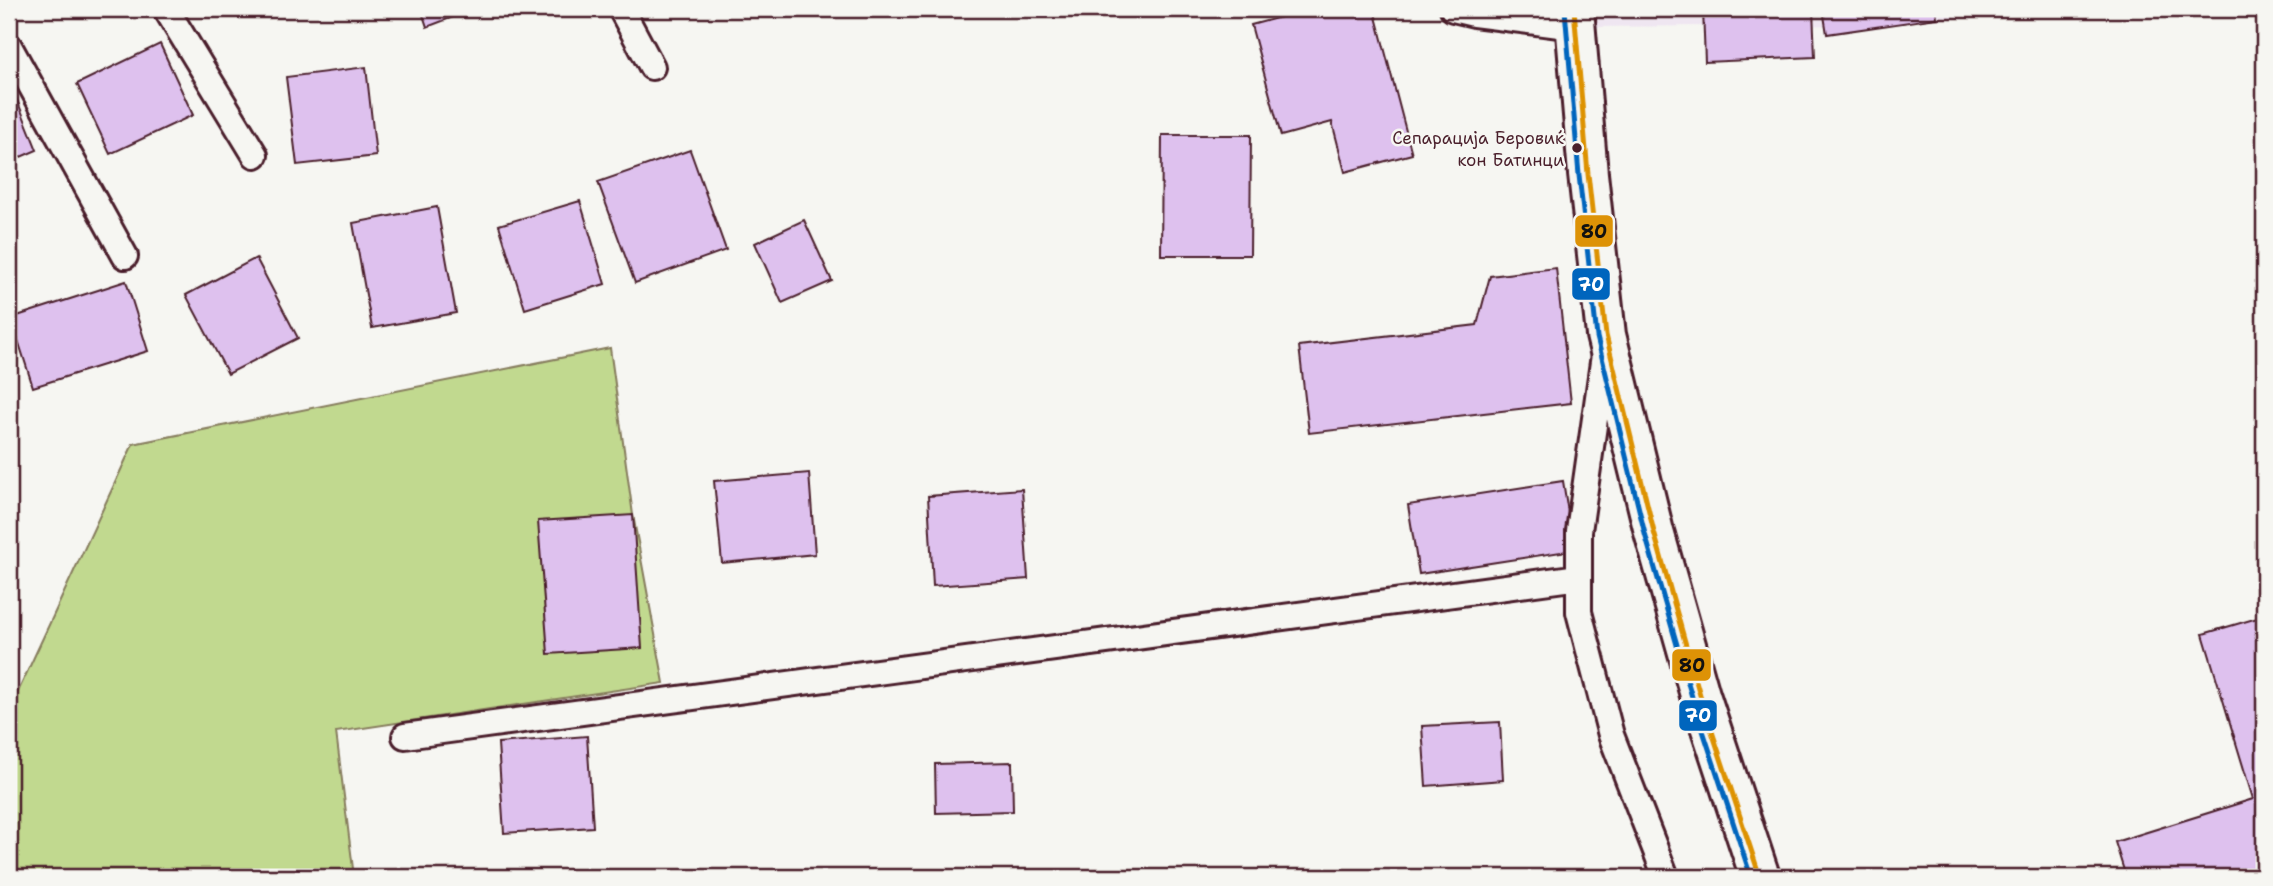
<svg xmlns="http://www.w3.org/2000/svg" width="2273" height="886" font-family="'Shantell Sans',sans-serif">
  <rect width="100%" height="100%" fill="#f6f6f2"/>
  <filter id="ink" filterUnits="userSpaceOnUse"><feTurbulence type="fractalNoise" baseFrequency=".0143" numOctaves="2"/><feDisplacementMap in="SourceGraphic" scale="14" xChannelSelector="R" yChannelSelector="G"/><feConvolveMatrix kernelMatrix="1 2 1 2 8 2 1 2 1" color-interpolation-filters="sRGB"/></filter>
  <g filter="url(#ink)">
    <path fill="#efe6f1" d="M1453,9H2042L1878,25L1575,27Z"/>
    <path fill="#c1d98f" stroke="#867c5d" stroke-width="2" d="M610,348L633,515L664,683L336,732L354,877H15L9,867V711L133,444Z"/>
    <path fill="#dec1ee" stroke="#4a1f2b" stroke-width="2" d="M421,9H474L427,27Z
      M1311,9H1374L1412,154L1345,172L1332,122L1281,136L1251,25Z
      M1703,9H1813L1815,57L1705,62Z
      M1823,9H1936L1937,18L1827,34Z
      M160,44L193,115L110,154L77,84Z
      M366,67L376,156L297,165L286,77Z
      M9,80L37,150L9,162Z
      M1162,135H1251L1250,255H1161Z
      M690,150L726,250L635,283L598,182Z
      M580,201L605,284L525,309L499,225Z
      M437,207L456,313L372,328L353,223Z
      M804,220L832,281L782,303L755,243Z
      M256,258L298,338L228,374L186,295Z
      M1556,268L1571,403L1309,433L1299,346L1477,325L1490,276Z
      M126,281L148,351L33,387L11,318Z
      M809,473L815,554L722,563L714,481Z
      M1563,481L1574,550L1419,574L1408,505Z
      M1022,489L1028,579L933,586L928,496Z
      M633,515L642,648L548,654L538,521Z
      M2264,616V877H2126L2115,842L2253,799L2203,634Z
      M1500,722L1503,780L1426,786L1422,726Z
      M587,736L593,827L504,833L498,743Z
      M1012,762L1013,811L936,813L935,764Z"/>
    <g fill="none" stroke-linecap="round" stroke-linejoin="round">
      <defs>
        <path id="service" d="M166,9L255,155
          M621,9L652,67
          M1453,9L1474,14L1575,27
          M9,46L125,256
          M1604,355L1579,531V612L1611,735L1666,877
          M405,736L1579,577"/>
        <path id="secondary" d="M1574,9L1588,174L1606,335L1654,532L1700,695L1760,877"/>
      </defs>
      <use href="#service" stroke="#4a1f2b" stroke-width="30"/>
      <use href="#secondary" stroke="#4a1f2b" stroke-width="44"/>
      <use href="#service" stroke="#f6f6f2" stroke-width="24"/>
      <use href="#secondary" stroke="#f6f6f2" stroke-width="38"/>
      <defs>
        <path id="bus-1" d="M1574,9L1588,174L1606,335L1654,532L1700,695L1760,877"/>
        <path id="bus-2" d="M1565,10L1579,175L1597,337L1645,534L1692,697L1751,877"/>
      </defs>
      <use href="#bus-1" stroke="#f6f6f2" stroke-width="10"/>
      <use href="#bus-2" stroke="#f6f6f2" stroke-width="10"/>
      <use href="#bus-1" stroke="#dd9206" stroke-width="5"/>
      <use href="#bus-2" stroke="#0065bd" stroke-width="5"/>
    </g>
  </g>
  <circle fill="#4a1f2b" stroke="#f6f6f2" stroke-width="2.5" cx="1577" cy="148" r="6"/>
  <g text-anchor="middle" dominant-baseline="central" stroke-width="5" stroke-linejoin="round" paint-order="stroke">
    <g font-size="17" fill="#4a1f2b" stroke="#f6f6f2" text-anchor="end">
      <text x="1564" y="138">Сепарација Беровиќ<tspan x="1564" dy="22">кон Батинци</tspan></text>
    </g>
  </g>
  <g stroke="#f6f6f2" stroke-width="2.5">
    <rect x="1574" y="214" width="40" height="34" rx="7" fill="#dd9206"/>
    <rect x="1571" y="267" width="40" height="34" rx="7" fill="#0065bd"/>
    <rect x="1671" y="648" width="41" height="34" rx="7" fill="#dd9206"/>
    <rect x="1678" y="699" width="40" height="33" rx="7" fill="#0065bd"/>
  </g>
  <g font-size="19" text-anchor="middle" font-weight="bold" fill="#fff">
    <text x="1591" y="291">70</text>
    <text x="1698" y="722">70</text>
  </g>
  <g font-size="19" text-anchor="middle" font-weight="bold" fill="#111">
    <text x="1594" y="238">80</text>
    <text x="1692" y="672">80</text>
  </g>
  <rect width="2273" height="886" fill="none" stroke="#f6f6f2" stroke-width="35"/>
  <rect x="18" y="18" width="2238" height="851" fill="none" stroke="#4a1f2b" stroke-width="2.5" filter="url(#ink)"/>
</svg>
